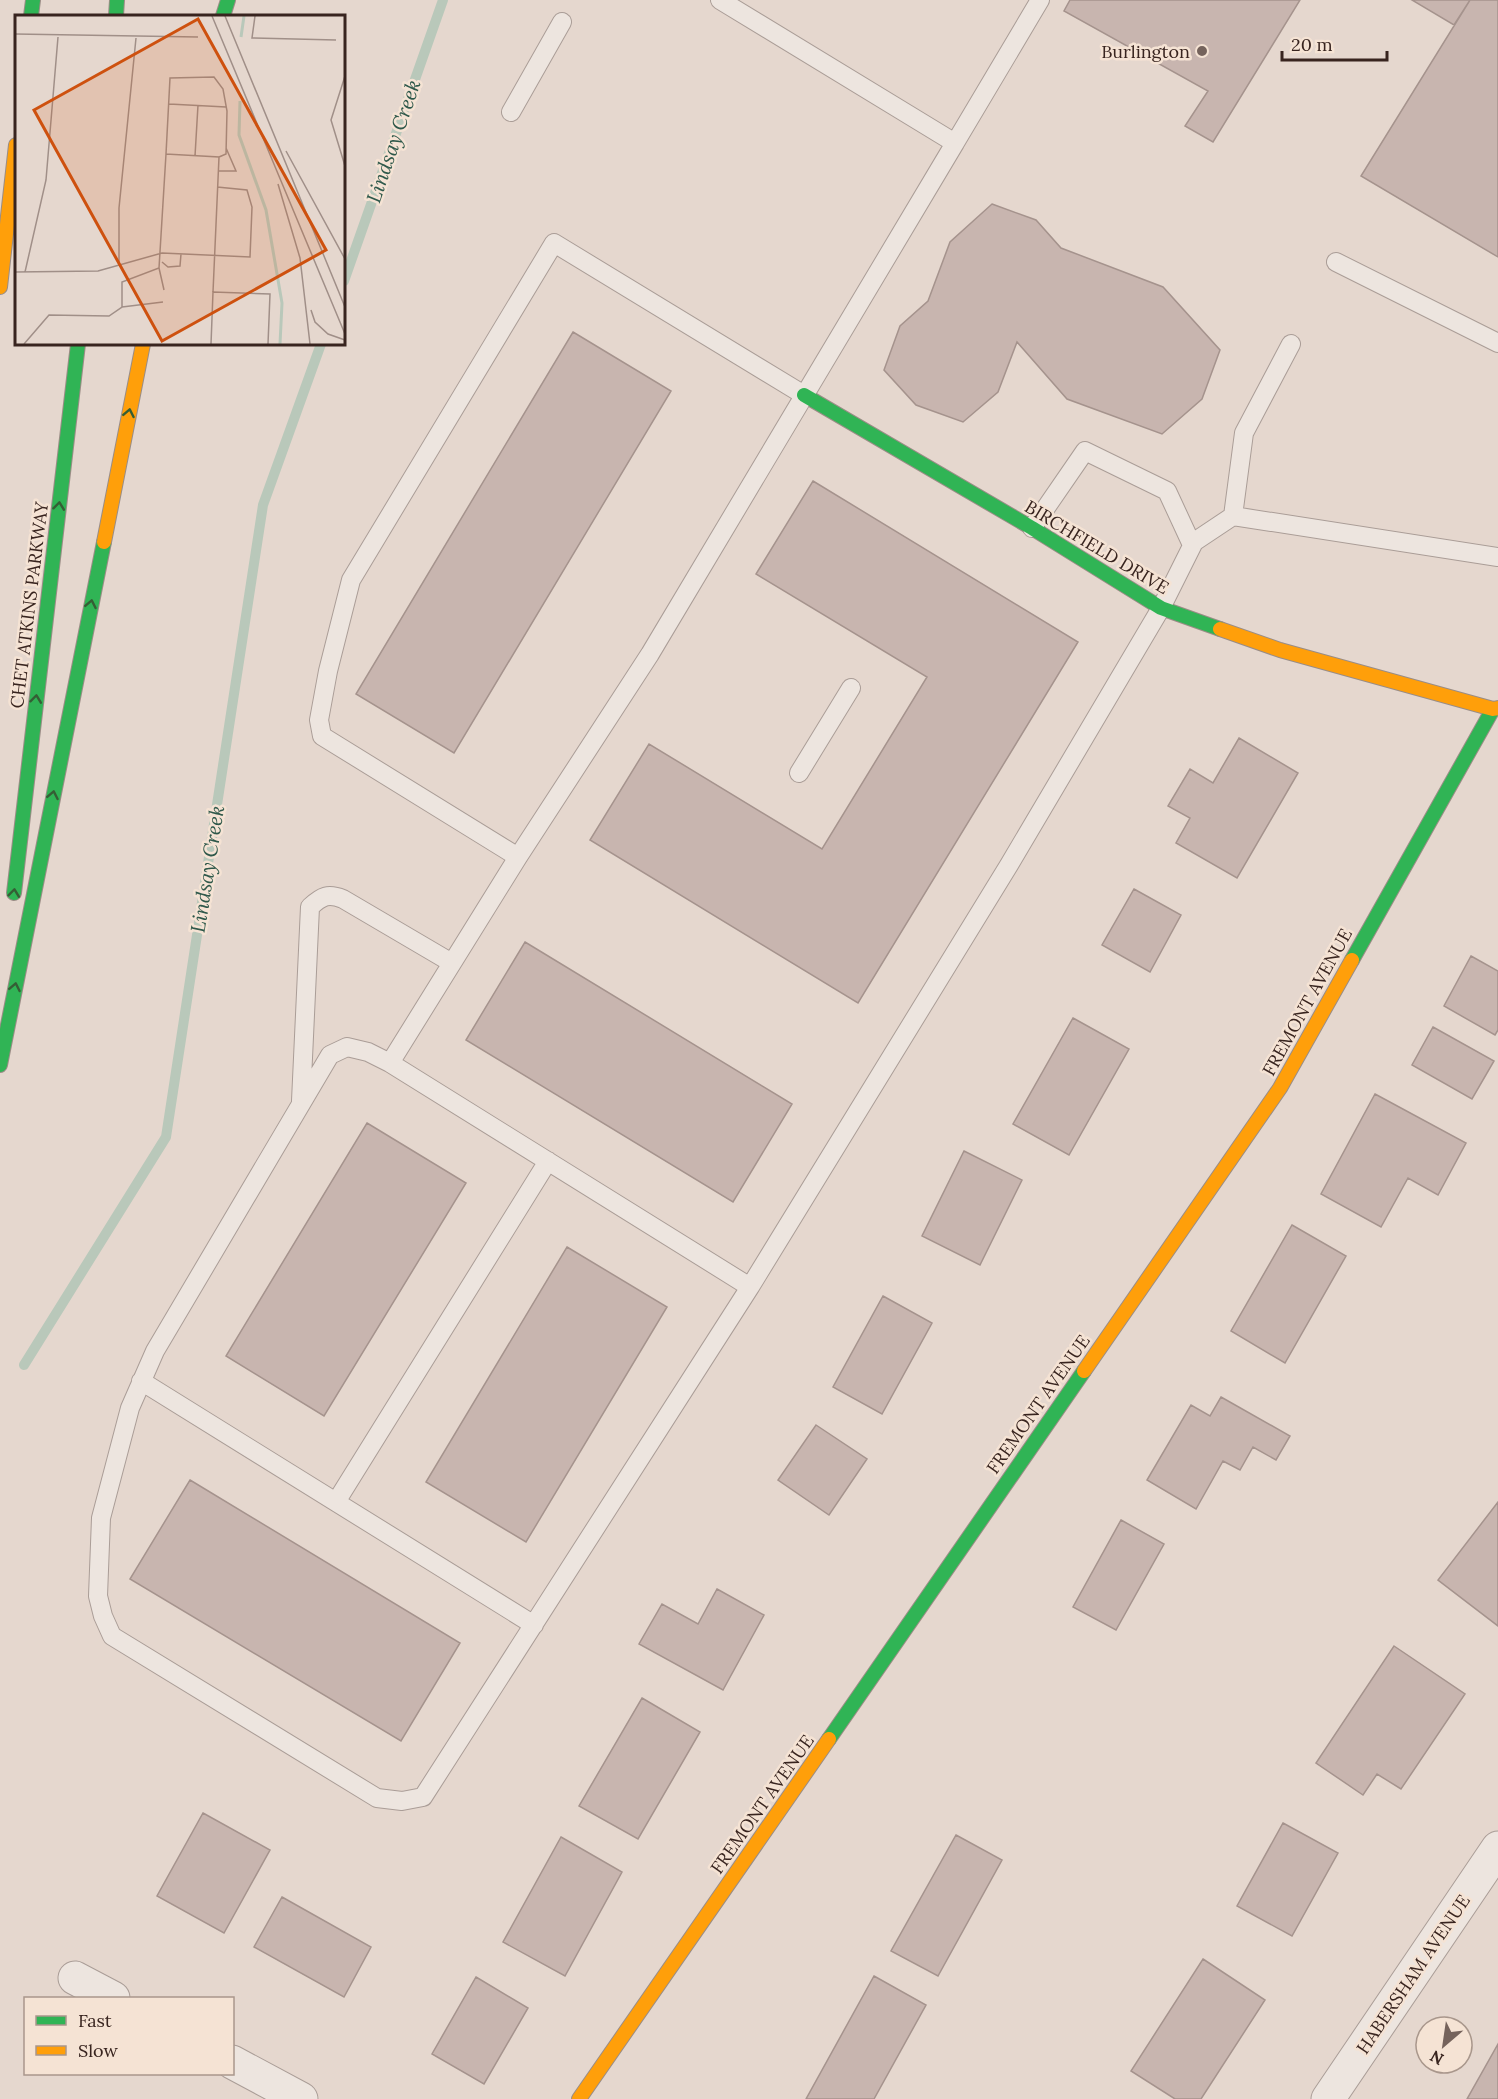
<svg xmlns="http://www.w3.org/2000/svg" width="1498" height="2099" font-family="Lora,serif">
  <rect width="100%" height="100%" fill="#e5d7ce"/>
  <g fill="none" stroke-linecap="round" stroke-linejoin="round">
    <path stroke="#b9c8ba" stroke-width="10" d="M344,281L443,0
      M24,1365L166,1137L263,505L321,344"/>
  </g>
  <path fill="#c8b5af" stroke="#a5938d" stroke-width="1.5" d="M1070,0H1300L1213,142L1185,126L1208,91L1064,11Z
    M1412,0H1470L1454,25Z
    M1470,0H1498V257L1361,176Z
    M992,204L1036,220L1061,248L1163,287L1220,350L1202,399L1162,434L1067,399L1017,342L998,392L963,422L916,405L884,370L900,326L928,301L950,242Z
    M573,332L671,391L454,753L356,694Z
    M813,481L1078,642L858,1003L590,840L649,744L822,849L927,677L756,574Z
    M1239,738L1298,773L1237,878L1176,843L1190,818L1168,806L1190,769L1213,783Z
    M1134,889L1181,915L1150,972L1102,945Z
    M525,942L792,1104L733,1202L466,1040Z
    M1471,956L1498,971V1030L1495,1035L1444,1006Z
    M1073,1018L1129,1049L1069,1155L1013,1124Z
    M1433,1027L1494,1061L1472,1099L1412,1065Z
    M1375,1094L1466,1143L1438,1195L1408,1178L1381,1227L1321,1194Z
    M367,1123L466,1183L324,1416L226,1356Z
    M964,1151L1022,1180L980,1265L922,1236Z
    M1292,1225L1346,1256L1285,1363L1231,1331Z
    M567,1247L667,1307L526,1542L426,1482Z
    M883,1296L932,1323L882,1414L833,1387Z
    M1221,1397L1290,1436L1276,1460L1253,1447L1240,1470L1223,1461L1196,1509L1147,1480L1191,1405L1210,1416Z
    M816,1425L867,1459L829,1515L778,1480Z
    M190,1480L460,1643L401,1741L130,1579Z
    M1498,1502V1626L1438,1580Z
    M1121,1520L1164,1544L1116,1630L1073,1607Z
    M717,1589L764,1615L723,1690L639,1644L662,1604L698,1624Z
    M1394,1646L1465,1694L1401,1789L1377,1774L1363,1795L1316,1763Z
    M642,1698L700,1732L638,1839L579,1806Z
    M203,1813L270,1850L224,1933L157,1896Z
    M1283,1823L1338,1853L1292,1936L1237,1906Z
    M956,1835L1002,1860L938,1976L891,1951Z
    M561,1837L622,1872L565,1976L503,1942Z
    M282,1897L371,1947L344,1997L254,1947Z
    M1203,1959L1265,2000L1201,2099H1175L1131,2071Z
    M874,1976L926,2005L874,2099H806Z
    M476,1977L528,2008L484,2084L432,2054Z
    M1498,2044V2099H1467Z"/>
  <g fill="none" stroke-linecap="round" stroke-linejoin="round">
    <defs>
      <path id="lane" d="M720,0L955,143L1040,0
        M511,112L562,22
        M955,143L650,654L518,857L390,1063L750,1287L1009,865L1161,608L1194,542L1233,516L1498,557
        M1336,262L1498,343
        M1233,516L1244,433L1291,344
        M1032,528L1085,451L1167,491L1192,545
        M799,773L851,688
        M518,857L322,736L319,720L328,671L351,580L554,243L804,395
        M390,1063L368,1052L347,1047L330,1055L155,1351L130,1408L101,1518L98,1596L103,1616L112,1636L377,1798L402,1801L423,1797L750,1287
        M301,1101L310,907C322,896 328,893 343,899L452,963
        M141,1381L534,1625
        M336,1502L548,1161"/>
      <path id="street" d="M75,1978L113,1998
        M232,2062L301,2099
        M1328,2099L1498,1848"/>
      <path id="fast" d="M31,16L33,0
        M116,16L117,0
        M223,16L228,0
        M804,395L1032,528L1161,608L1220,629
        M14,893L78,344
        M1352,960L1493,709
        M0,1065L104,542
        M829,1739L1084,1371"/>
      <path id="slow" d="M0,287L16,145
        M104,542L143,344
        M1220,629L1280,650L1493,709L1498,708
        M1084,1371L1280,1088L1352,960
        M579,2099L829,1739"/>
    </defs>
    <use href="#lane" stroke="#aa9d97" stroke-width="20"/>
    <use href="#street" stroke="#aa9d97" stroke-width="35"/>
    <use href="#fast" stroke="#9a8d86" stroke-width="16"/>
    <use href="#slow" stroke="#9a8d86" stroke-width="16"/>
    <use href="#lane" stroke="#ede5df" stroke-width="18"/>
    <use href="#street" stroke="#ede5df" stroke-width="33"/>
    <use href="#fast" stroke="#30b455" stroke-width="14"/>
    <use href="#slow" stroke="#ff9f0a" stroke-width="14"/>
  </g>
  <defs><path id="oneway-chevron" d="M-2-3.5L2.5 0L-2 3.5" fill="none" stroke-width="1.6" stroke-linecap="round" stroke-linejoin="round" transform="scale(1.5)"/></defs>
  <g stroke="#355e35">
    <use href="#oneway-chevron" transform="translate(129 413) rotate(-79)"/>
    <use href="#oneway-chevron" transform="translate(59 506) rotate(-83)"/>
    <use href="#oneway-chevron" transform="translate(91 604) rotate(-79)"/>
    <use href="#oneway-chevron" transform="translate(36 699) rotate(-83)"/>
    <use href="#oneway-chevron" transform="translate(53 795) rotate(-79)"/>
    <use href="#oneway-chevron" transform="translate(14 893) rotate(-83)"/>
    <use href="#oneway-chevron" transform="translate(15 987) rotate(-79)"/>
  </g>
  <circle fill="#75635c" stroke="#f5e3d4" stroke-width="2" cx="1202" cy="51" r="6"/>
  <g text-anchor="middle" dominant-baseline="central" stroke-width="5" stroke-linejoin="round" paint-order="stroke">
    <g font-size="18" fill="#38241f" stroke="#f5e3d4" text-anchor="end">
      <text x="1190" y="51">Burlington</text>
    </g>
    <g font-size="18" fill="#38241f" stroke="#f5e3d4">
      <text transform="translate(1097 547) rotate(31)">BIRCHFIELD DRIVE</text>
      <text transform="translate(29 605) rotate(-83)">CHET ATKINS PARKWAY</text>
      <text transform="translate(1307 1002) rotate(-61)">FREMONT AVENUE</text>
      <text transform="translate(1038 1404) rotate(-55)">FREMONT AVENUE</text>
      <text transform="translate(762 1804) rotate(-55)">FREMONT AVENUE</text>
      <text transform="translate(1413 1974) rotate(-56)">HABERSHAM AVENUE</text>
    </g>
    <g font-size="20" font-style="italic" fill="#2e584a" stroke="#f5e3d4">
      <text transform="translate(393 141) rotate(-71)">Lindsay Creek</text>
      <text transform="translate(207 869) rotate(-81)">Lindsay Creek</text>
    </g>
  </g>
  <g transform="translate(15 15)">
    <rect width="330" height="330" fill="#e5d7ce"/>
    <path fill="none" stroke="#b9c8ba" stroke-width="3" d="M226,22L229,1M225,86L224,120L251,195L267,288L265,329"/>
    <path fill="none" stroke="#a08f88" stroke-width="1.5" d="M197,1L330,319M210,1L330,292M240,1L237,23L321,25M0,19L183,22M330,61L316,105L330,151M154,89L211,92M271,136L330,244M151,139L155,63L199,62L208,74L212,96L211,139L204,142M180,141L183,90M203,156H221L211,133M263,169L285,243L295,329M147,247L153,252L165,251L166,239M104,248V193L121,23M144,253L149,275M0,257L83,256L147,238L235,242L237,192L232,175L202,172M10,257L31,165L43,22M107,292L148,287M296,295L300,307L313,319L330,325M9,329L34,300L94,301L107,292V267L144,253L151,139L204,142L198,277M196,329L198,277L255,279L253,329"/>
    <path fill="#ce510f" fill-opacity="0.15" stroke="#ce510f" stroke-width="3" d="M183,4L311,235L147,326L19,95Z"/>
    <rect width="330" height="330" fill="none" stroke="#38241f" stroke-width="3"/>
  </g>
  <rect x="24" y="1997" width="210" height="78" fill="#f5e3d4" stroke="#a9978c" stroke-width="1.5"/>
  <rect x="36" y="2016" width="30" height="9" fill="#30b455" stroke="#a9978c" stroke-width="1.5"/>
  <text x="78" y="2027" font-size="18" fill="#38241f">Fast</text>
  <rect x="36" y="2046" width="30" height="9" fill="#ff9f0a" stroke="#a9978c" stroke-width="1.5"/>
  <text x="78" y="2057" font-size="18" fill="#38241f">Slow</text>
  <g transform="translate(1444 2045) rotate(209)"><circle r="28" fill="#f5e3d4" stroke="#a9978c" stroke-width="1.5"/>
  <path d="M0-4.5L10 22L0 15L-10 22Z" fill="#75635c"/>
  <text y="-9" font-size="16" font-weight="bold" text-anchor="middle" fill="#38241f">N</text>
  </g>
  <path d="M1282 51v9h105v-9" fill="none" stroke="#38241f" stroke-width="3"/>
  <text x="1291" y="51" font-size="18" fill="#38241f" stroke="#f5e3d4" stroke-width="4.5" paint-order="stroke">20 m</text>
</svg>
